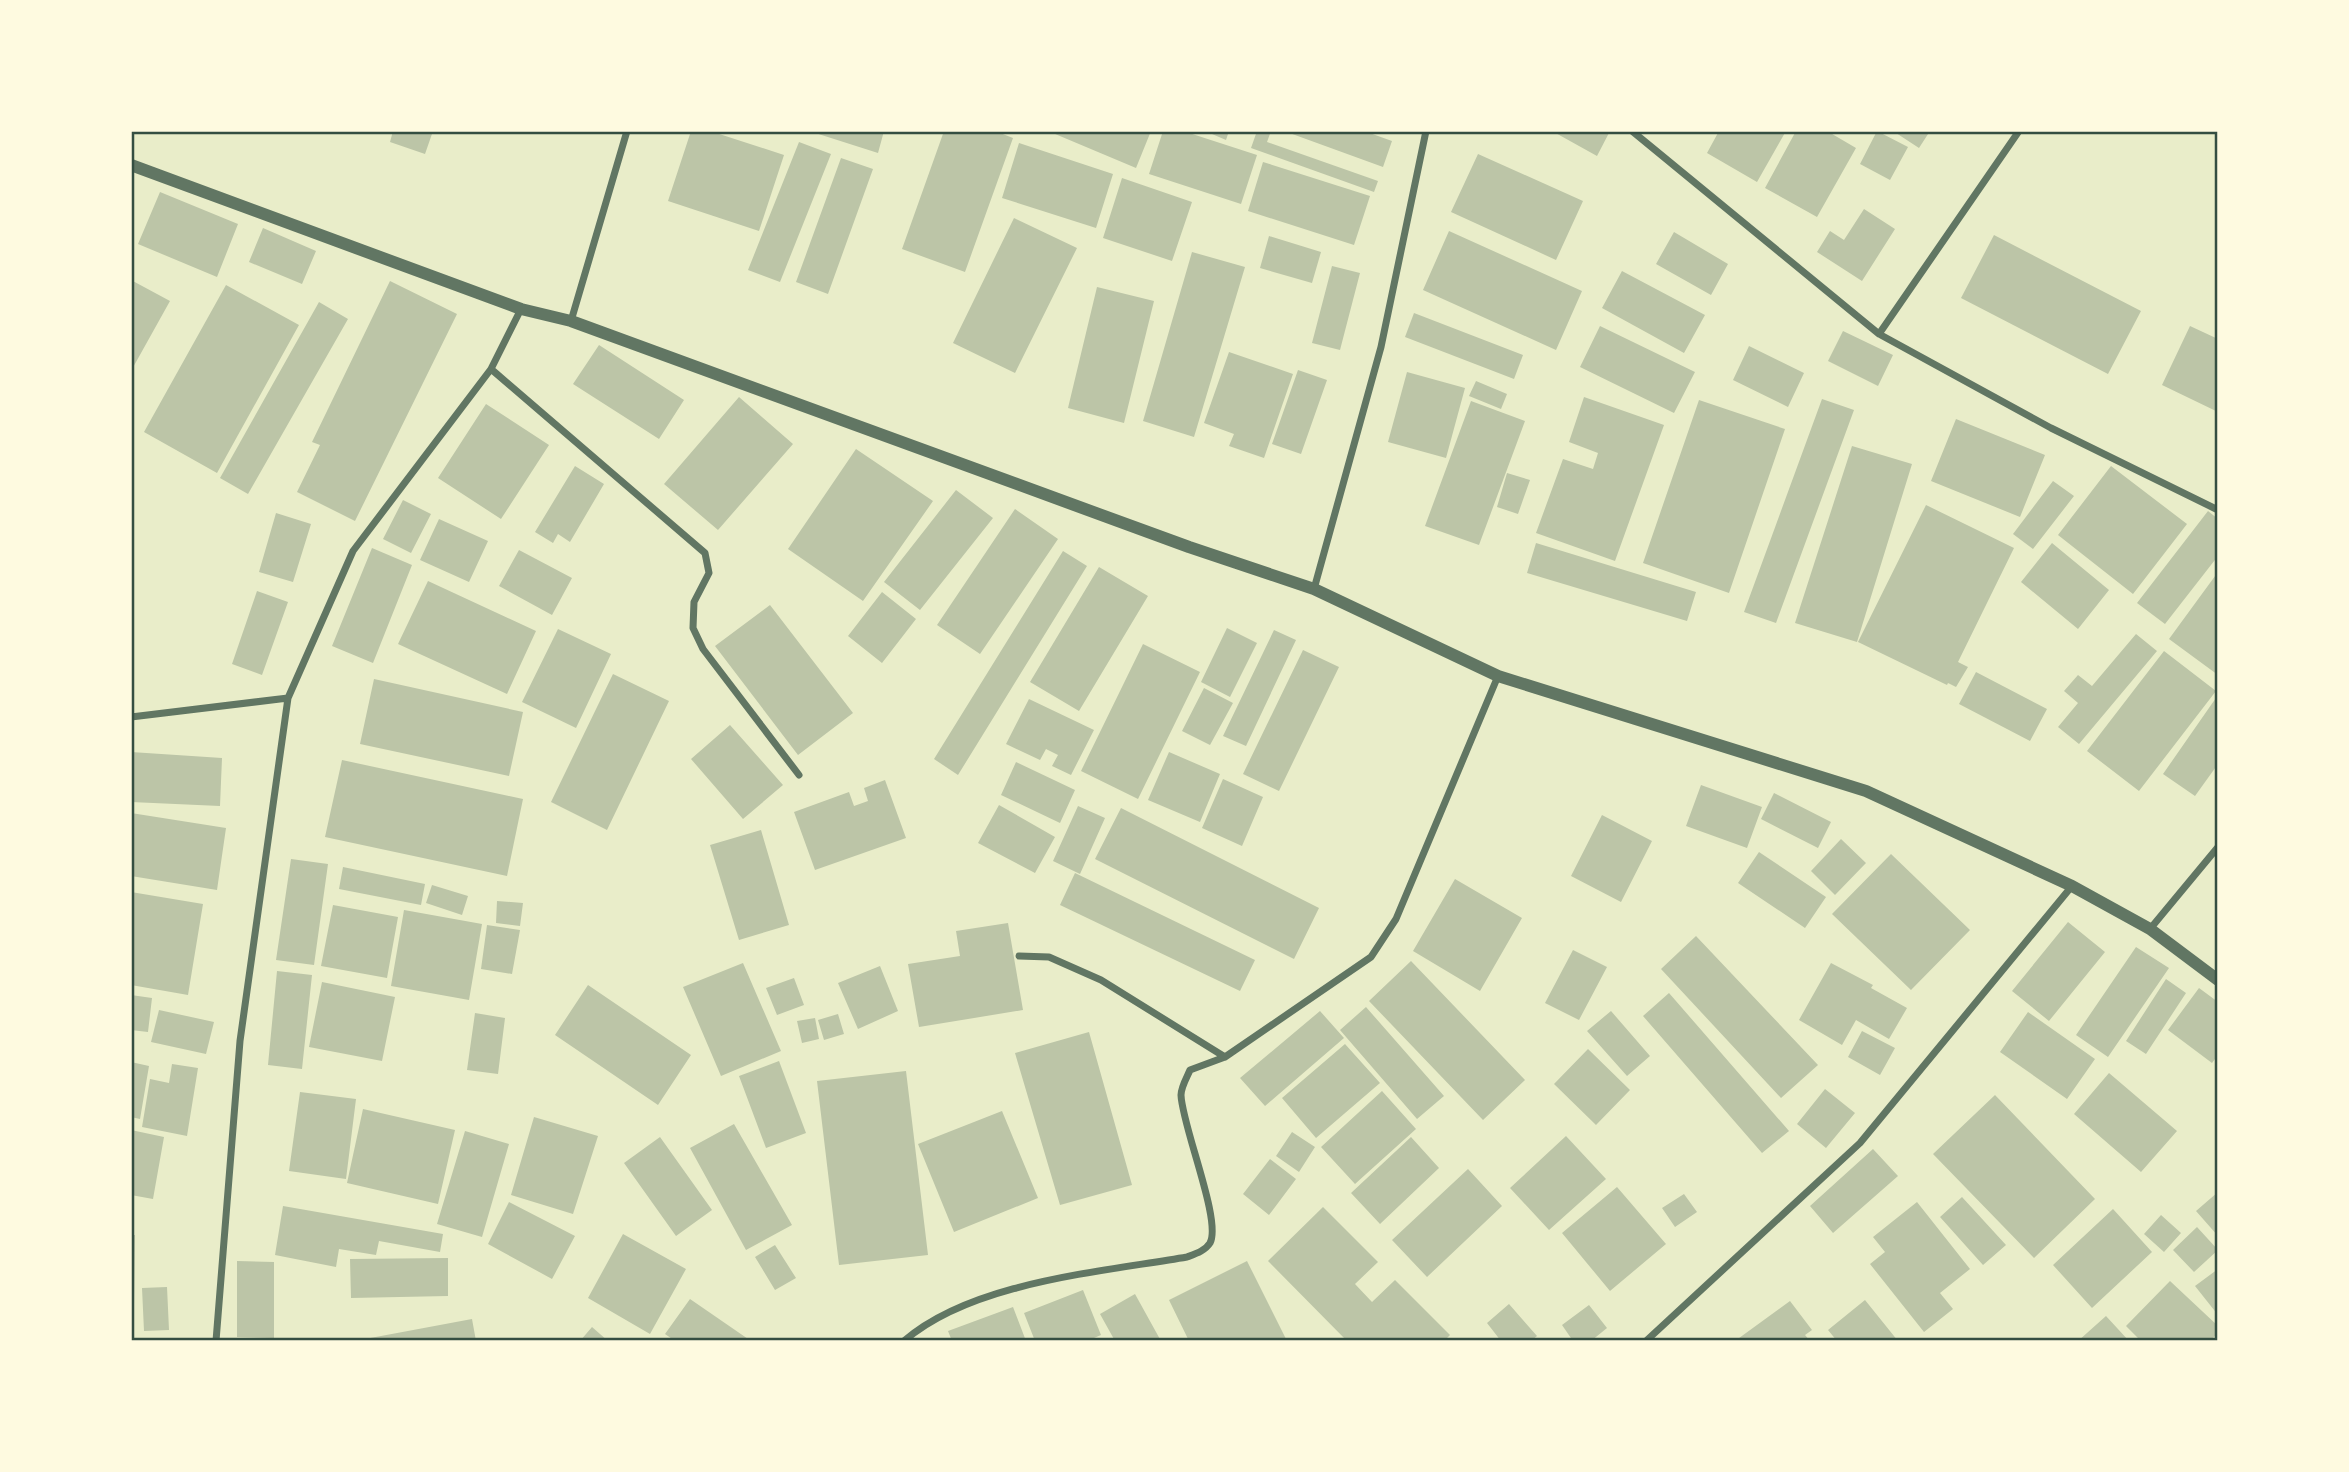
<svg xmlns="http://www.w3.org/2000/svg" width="2349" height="1472" font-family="Arial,sans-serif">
  <rect width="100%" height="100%" fill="#e9edc9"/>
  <path fill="#bcc5a7" d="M393,131H433L425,154L390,142Z
    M691,131H710L784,155L759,231L668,201Z
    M809,131H884L878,153Z
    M944,131H995L1013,138L965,272L902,249Z
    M1048,131H1151L1136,168Z
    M1163,131H1183L1257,155L1241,204L1149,174Z
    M1205,131H1229L1226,140Z
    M1257,131H1271L1267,142L1378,181L1374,192L1251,148Z
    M1284,131H1364L1392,141L1383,167Z
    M1552,131H1610L1597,156Z
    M1719,131H1786L1757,182L1707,153Z
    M1796,131H1827L1856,148L1817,217L1765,188Z
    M1877,131L1908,147L1890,180L1860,164Z
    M1893,131H1930L1919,148Z
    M799,142L831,154L780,282L748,270Z
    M1019,143L1113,174L1096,228L1002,198Z
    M1478,154L1583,201L1556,260L1451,212Z
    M841,158L873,169L828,294L796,282Z
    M1263,162L1370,196L1354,245L1248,211Z
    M1122,178L1192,202L1172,261L1103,238Z
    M160,192L238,224L217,277L138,244Z
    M1864,209L1895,229L1862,281L1817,252L1830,231L1844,240Z
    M1014,218L1077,248L1015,373L953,343Z
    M263,228L316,251L302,284L249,262Z
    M1449,231L1582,291L1556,350L1423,290Z
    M1674,232L1728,264L1711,295L1656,264Z
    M1994,235L2141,311L2108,374L1961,298Z
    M1269,236L1321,252L1312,283L1260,268Z
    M1192,252L1245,267L1194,437L1143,421Z
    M1332,266L1360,273L1340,350L1312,343Z
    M1622,271L1705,315L1684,353L1602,308Z
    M131,280L170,301L131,371Z
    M390,281L457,314L355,521L297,492L320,445L312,442Z
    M226,285L299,325L217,473L144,432Z
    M1097,287L1154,301L1124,423L1068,408Z
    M319,302L348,319L248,494L220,478Z
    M1414,313L1523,355L1514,379L1405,337Z
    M1600,326L1695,372L1674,413L1580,367Z
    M2190,326L2218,339V412L2162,385Z
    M1843,331L1893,355L1878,386L1828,361Z
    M599,345L684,400L659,439L573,384Z
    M1749,346L1804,373L1788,407L1733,380Z
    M1229,352L1293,374L1264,458L1229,446L1234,434L1204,423Z
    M1298,370L1327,380L1301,454L1272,444Z
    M1407,372L1465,388L1446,458L1388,442Z
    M1476,381L1507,394L1501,409L1469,396Z
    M739,397L793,444L718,530L664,484Z
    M1584,397L1664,425L1615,561L1536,533L1563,459L1593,469L1598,453L1569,442Z
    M1822,399L1854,410L1776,623L1744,612Z
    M1699,400L1785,429L1729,593L1643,563Z
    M1471,401L1525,421L1479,545L1425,526Z
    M486,404L549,445L501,519L438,478Z
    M1956,419L2045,455L2020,517L1931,481Z
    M1852,446L1912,464L1857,642L1795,623Z
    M856,449L933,501L863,601L788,549Z
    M575,466L604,484L570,542L558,534L553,543L535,532Z
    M2111,466L2187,524L2133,594L2058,535Z
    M1507,473L1530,480L1518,514L1497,507Z
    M2053,481L2074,496L2033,549L2013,534Z
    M956,490L993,518L920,610L884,582Z
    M403,500L431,514L411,553L383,539Z
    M1926,505L2014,548L1958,662L1968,667L1956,687L1948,683L1947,685L1858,642Z
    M1015,509L1058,539L980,654L937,625Z
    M2208,511L2218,519V556L2165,624L2137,603Z
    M276,513L311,524L293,582L259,572Z
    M439,519L488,541L469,582L420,560Z
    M1536,543L1696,592L1687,621L1527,573Z
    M2052,543L2109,590L2078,629L2021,582Z
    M372,548L412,565L373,663L332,646Z
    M519,550L572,578L552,615L499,586Z
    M1063,551L1087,566L958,775L934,759Z
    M1099,567L1148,596L1079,711L1030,682Z
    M2218,572V675L2169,639Z
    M428,581L536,631L507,694L398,644Z
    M257,591L288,602L262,675L232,664Z
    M882,592L916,619L882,663L848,636Z
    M770,605L853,713L798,755L715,646Z
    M1227,628L1257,643L1230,697L1201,682Z
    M558,629L611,654L576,728L522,702Z
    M1274,630L1296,640L1246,746L1223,736Z
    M2136,634L2157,651L2079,744L2058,727L2078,703L2064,691L2078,675L2092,686Z
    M1143,644L1200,672L1138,799L1081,771Z
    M1303,650L1339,667L1279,791L1243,774Z
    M2164,651L2216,691L2139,791L2087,751Z
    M1976,672L2047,709L2030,741L1959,704Z
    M613,674L669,701L607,830L551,802Z
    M374,679L523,712L509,776L360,744Z
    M1204,688L1233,703L1210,745L1182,731Z
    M2218,695V764L2195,796L2163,774Z
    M1029,699L1094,730L1071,775L1052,766L1058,755L1046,749L1040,760L1006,744Z
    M730,725L783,785L743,819L691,759Z
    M131,752L222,758L220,806L131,802Z
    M1169,752L1220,774L1200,822L1148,800Z
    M342,760L523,799L507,876L325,837Z
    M1016,762L1075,790L1060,823L1001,795Z
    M1223,779L1263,797L1242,846L1202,828Z
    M885,780L906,838L815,870L794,812L849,792L854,806L868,801L864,788Z
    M1701,785L1762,807L1747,848L1686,826Z
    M1774,793L1831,822L1818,848L1761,819Z
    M999,805L1055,837L1035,873L978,843Z
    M1078,806L1105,818L1080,874L1053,861Z
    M1121,808L1319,908L1294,959L1095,859Z
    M131,813L226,828L217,890L131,876Z
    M1602,815L1652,841L1621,902L1571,876Z
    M761,830L789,925L739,940L710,845Z
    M1841,839L1866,863L1835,895L1811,871Z
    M1759,852L1826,897L1805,928L1738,883Z
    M1891,854L1970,930L1911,990L1832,914Z
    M291,859L328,864L314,965L276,960Z
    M343,867L425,884L421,905L339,889Z
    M1075,873L1255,960L1240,991L1060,905Z
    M1455,879L1522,918L1480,991L1413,951Z
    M432,885L468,896L462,915L426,903Z
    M131,892L203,904L188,995L131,985Z
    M497,901L523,903L520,926L496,923Z
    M333,905L398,917L387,978L321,966Z
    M404,910L482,924L469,1000L391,986Z
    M2068,922L2105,952L2049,1021L2012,991Z
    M1008,923L1023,1010L919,1027L908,964L960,956L956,931Z
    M487,925L520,930L512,974L481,969Z
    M1696,936L1818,1065L1781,1098L1661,969Z
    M2136,947L2169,968L2108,1057L2076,1035Z
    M1573,950L1607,967L1579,1020L1545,1003Z
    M1411,961L1525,1080L1483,1120L1369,1001Z
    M743,963L781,1051L721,1076L683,987Z
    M1831,963L1873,985L1871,988L1907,1008L1889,1039L1856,1020L1842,1045L1799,1020Z
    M880,966L898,1011L858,1029L838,983Z
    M277,971L312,975L302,1069L268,1065Z
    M794,978L804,1005L777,1015L766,988Z
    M2166,979L2186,993L2146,1054L2126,1041Z
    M322,982L395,997L382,1061L309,1047Z
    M588,985L691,1055L658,1105L555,1035Z
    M2199,988L2218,1002V1055L2212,1063L2168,1030Z
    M1669,993L1789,1131L1762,1153L1643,1016Z
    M131,995L152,998L148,1032L131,1030Z
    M1366,1007L1444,1096L1417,1119L1340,1030Z
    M159,1010L214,1022L206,1054L151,1042Z
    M1320,1011L1344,1038L1265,1106L1240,1078Z
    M1611,1011L1650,1056L1627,1076L1587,1031Z
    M2028,1012L2095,1059L2067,1099L2000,1052Z
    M475,1013L505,1018L498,1074L467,1070Z
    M838,1014L844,1034L824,1040L818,1020Z
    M815,1018L819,1039L802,1043L797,1021Z
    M1862,1031L1895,1048L1880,1075L1848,1057Z
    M1089,1032L1132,1185L1060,1205L1015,1053Z
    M1345,1044L1380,1083L1316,1138L1282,1098Z
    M1588,1049L1630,1090L1596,1125L1554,1084Z
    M779,1061L806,1133L766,1148L739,1076Z
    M131,1062L149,1066L140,1119L131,1117Z
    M172,1064L198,1068L187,1136L142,1127L150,1079L169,1083Z
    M906,1071L928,1255L839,1265L817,1081Z
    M2109,1073L2177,1131L2141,1172L2074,1114Z
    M1825,1089L1855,1113L1826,1148L1797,1124Z
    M1382,1091L1416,1129L1355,1184L1321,1147Z
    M300,1092L356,1099L346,1179L289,1171Z
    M1995,1095L2095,1199L2034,1258L1933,1154Z
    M363,1109L455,1130L438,1204L347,1183Z
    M1002,1111L1038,1198L954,1232L918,1144Z
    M534,1117L598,1136L573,1214L511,1195Z
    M734,1124L792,1225L746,1250L690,1148Z
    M131,1130L164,1137L153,1199L131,1195Z
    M465,1131L509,1144L482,1237L437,1224Z
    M1292,1132L1315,1147L1299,1172L1276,1156Z
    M1566,1136L1606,1179L1549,1230L1510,1188Z
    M660,1137L712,1210L676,1236L624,1163Z
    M1411,1137L1439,1168L1380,1224L1351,1193Z
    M1873,1149L1898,1176L1833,1233L1810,1206Z
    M1270,1159L1296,1179L1269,1215L1243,1194Z
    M1468,1169L1502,1206L1427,1277L1392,1240Z
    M1617,1187L1666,1244L1610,1291L1562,1233Z
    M2218,1192V1236L2196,1211Z
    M1684,1194L1697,1212L1675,1227L1662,1208Z
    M1962,1197L2006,1245L1983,1265L1940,1217Z
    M509,1202L575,1236L552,1279L488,1244Z
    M1917,1202L1970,1269L1940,1293L1953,1309L1924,1332L1870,1264L1885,1252L1873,1237Z
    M283,1206L443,1234L440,1252L379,1241L376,1255L339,1249L336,1267L275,1255Z
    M1323,1207L1378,1262L1355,1284L1372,1302L1395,1280L1450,1335L1444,1341H1347L1268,1261Z
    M2113,1209L2152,1252L2092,1308L2053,1265Z
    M2161,1215L2181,1233L2164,1252L2144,1234Z
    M2197,1227L2218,1250L2194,1272L2173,1250Z
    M623,1234L686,1269L650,1334L588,1298Z
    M131,1235H135L134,1305H131Z
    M775,1245L796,1278L775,1290L755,1257Z
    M448,1258V1296L351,1298L350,1259Z
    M237,1261L274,1262V1338L237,1337Z
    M1247,1261L1287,1341H1189L1169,1300Z
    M2218,1269V1315L2195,1286Z
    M2170,1281L2218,1326V1333L2210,1341H2141L2126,1326Z
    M167,1287L169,1330L144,1331L142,1288Z
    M1083,1290L1101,1335L1087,1341H1035L1024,1313Z
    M1135,1294L1161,1341H1115L1100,1314Z
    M690,1299L751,1341H675L665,1334Z
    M1865,1300L1898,1341H1837L1828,1330Z
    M1790,1301L1812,1330L1805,1335L1810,1341H1735Z
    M1509,1304L1537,1336L1531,1341H1501L1487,1323Z
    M1589,1305L1607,1328L1591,1341H1573L1562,1325Z
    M1013,1307L1026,1341H952L948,1331Z
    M2106,1316L2129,1341H2078Z
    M472,1319L476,1341H365V1339Z
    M592,1327L608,1341H580Z"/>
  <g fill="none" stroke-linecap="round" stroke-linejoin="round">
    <path stroke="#617663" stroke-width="7" d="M1632,131L1879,334L2051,428L2218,510
      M571,321L627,131
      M1879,334L2019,131
      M491,369L705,553L709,573L694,602L693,628L703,649L799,775
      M1314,589L1381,347L1426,131
      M131,717L288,698
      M2150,929L2218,847
      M1019,956L1049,957L1101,980L1225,1057
      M216,1341L240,1041L288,698L353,551L491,369L521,309
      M904,1341C972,1282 1100,1272 1187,1257C1195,1254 1205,1251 1210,1243C1222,1221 1182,1126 1181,1095C1181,1087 1187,1077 1190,1070L1225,1057L1371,957L1396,919L1498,676
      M1646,1341L1860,1143L2072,886"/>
    <path stroke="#617663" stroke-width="12" d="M131,165L521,309L571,321L1189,547L1314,589L1498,676L1866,791L2072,886L2150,929L2218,980"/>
  </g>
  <rect width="2349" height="1472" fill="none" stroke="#fefae0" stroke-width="266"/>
  <rect x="133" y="133" width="2083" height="1206" fill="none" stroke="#344e41" stroke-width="2.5"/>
</svg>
